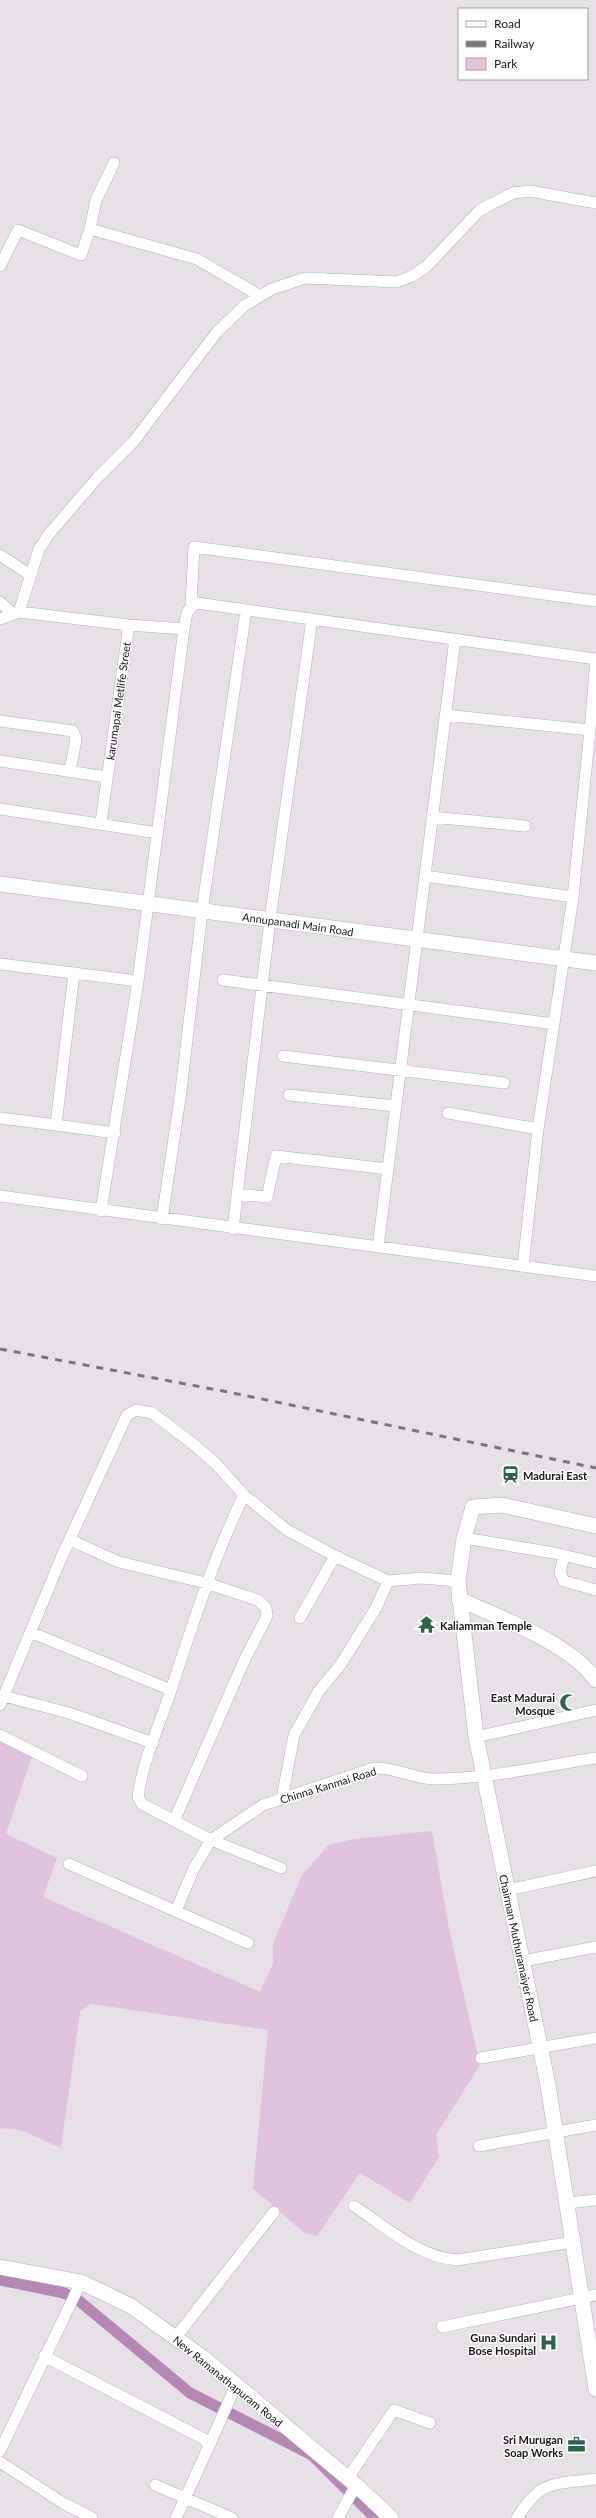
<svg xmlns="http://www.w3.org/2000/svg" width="596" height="2518" font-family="Lato,sans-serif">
  <rect width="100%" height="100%" fill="#e7e1e7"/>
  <path fill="#e0c4de" d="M0,1735L33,1753L6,1834L57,1858L43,1897L260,1992L273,1964V1944L301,1877L328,1845L354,1839L432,1831L450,1934L480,2065L436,2135L439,2157L410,2203L360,2173L317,2236L304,2233L253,2188L268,2030L91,2004L80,2012L61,2148L20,2130L0,2128Z"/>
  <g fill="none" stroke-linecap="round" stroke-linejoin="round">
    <path stroke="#b489b1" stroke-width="11" d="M0,2280L64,2293L78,2300L190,2393L312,2455L375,2518"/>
    <defs>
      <path id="street" d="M114,163L96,200L90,229L197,259L260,296
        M0,266L18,230L81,255L90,229
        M0,555L30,575
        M0,602L12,613
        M191,605L194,547L596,601
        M19,612L129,625L184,629C186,618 186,607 197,603L596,659
        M0,619L19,612L39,549L49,534L99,476L134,441L217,332L244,306L272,289L305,278L397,282L412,276L426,267L480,210L513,193L530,191L596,203
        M445,715L590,730L573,897L538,1129L523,1266
        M0,721L73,731L76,739L70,771
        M590,730L596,659
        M0,761L107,777
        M0,809L158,833
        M432,817L525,826
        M101,822L129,625
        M425,876L573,897
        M0,964L138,981
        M223,980L554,1024
        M283,1056L504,1083
        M289,1095L396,1106
        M448,1113L538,1129
        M0,1118L56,1125L74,973
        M56,1125L115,1133
        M237,1194L267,1197L276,1156L388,1169
        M0,1196L596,1276
        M101,1211L138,981L184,629
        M162,1219L181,1091L202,911L246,610
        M233,1229L270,920L312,619
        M378,1247L455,639
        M244,1495C212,1561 191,1630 168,1699C157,1730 142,1765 138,1797L142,1804L211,1840L281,1868
        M464,1538L554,1553L596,1563
        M70,1540L119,1562L206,1583L258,1600L266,1608L267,1616L244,1661L174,1821
        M564,1555L560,1573L564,1581L596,1590
        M300,1618L335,1556
        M30,1632L171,1690
        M4,1696L69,1713L153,1743
        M0,1705L62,1556L127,1415L136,1410L152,1413L192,1443L216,1464L244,1495L287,1530L335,1556L388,1581L421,1578L458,1581
        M0,1735L82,1776
        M476,1737L596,1710
        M282,1799L294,1735L319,1691L341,1664L376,1608L388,1581
        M69,1864L248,1943
        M507,1890L596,1871
        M176,1911L194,1868L211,1840L263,1805L374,1768C395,1767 414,1779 434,1779C488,1779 543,1766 596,1758
        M523,1961L596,1947
        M481,2058L596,2038
        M479,2146L596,2125
        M567,2203L596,2200
        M354,2206C386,2227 418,2257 457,2260L573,2242
        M442,2327L596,2295
        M175,2338L274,2212
        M44,2356L204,2439L209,2446L176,2518
        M209,2446L236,2385
        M0,2451L81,2282
        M0,2462L63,2503L92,2518
        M348,2478L394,2410L430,2423
        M155,2485L232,2518
        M338,2518L356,2485
        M517,2518C542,2478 553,2485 596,2479"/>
      <path id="secondary" d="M0,884L596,963
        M596,1526L502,1505L473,1507L464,1538L458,1581L476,1737L548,2085L596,2389
        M459,1599C500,1618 570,1643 596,1680
        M0,2267L81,2282L131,2306L205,2359L356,2485L391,2518"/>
    </defs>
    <use href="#street" stroke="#b6b0b5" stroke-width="12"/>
    <use href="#secondary" stroke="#b6b0b5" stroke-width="16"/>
    <use href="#street" stroke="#fff" stroke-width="11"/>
    <use href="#secondary" stroke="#fff" stroke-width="15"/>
    <path stroke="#797579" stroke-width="3" stroke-dasharray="7 7" stroke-linecap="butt" d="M0,1349L228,1392L596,1468"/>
  </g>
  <defs>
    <symbol id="station-bare" viewBox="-9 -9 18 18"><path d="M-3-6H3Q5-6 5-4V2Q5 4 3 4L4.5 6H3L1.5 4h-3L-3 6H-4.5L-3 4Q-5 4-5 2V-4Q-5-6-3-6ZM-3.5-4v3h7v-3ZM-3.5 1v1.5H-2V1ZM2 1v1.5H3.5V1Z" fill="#2e6349" stroke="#fff" stroke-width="2.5" paint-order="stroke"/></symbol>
    <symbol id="temple-bare" viewBox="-9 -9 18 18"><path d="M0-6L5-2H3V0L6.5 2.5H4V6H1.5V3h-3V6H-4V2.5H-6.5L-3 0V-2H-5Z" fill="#2e6349" stroke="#fff" stroke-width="2.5" paint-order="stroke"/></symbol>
    <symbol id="mosque-bare" viewBox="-9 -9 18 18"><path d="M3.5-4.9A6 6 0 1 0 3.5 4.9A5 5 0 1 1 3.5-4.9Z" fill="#2e6349" stroke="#fff" stroke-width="2.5" paint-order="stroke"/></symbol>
    <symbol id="hospital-bare" viewBox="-9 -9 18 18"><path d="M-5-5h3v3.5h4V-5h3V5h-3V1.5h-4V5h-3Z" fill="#2e6349" stroke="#fff" stroke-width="2.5" paint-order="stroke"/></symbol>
    <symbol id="office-bare" viewBox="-9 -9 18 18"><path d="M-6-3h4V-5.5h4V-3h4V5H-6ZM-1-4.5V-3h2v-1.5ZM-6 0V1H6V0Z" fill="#2e6349" stroke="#fff" stroke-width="2.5" paint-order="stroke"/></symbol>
  </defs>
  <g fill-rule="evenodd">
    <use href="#station-bare" x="498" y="1462" width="25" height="25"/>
    <use href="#temple-bare" x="414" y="1612" width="25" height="25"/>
    <use href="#mosque-bare" x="556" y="1690" width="25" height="25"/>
    <use href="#hospital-bare" x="536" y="2330" width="25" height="25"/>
    <use href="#office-bare" x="564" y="2432" width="25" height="25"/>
  </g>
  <g text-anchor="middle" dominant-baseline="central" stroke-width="3" stroke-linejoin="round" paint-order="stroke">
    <g font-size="11" fill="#171517" stroke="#fff">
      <text transform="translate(118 701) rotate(-82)">karumapai Metlife Street</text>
      <text transform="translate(298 924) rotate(8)">Annupanadi Main Road</text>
      <text transform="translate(328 1785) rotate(-17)">Chinna Kanmai Road</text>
      <text transform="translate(519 1948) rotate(78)">Chairman Muthuramaiyer Road</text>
      <text transform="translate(228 2381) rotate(39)">New Ramanathapuram Road</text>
    </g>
    <g font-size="11" font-weight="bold" fill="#171517" stroke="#fff" text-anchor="end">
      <text x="523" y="1475" text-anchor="start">Madurai East</text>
      <text x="440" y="1625" text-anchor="start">Kaliamman Temple</text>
      <text x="555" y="1697">East Madurai<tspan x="555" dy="13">Mosque</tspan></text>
      <text x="536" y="2337">Guna Sundari<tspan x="536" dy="13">Bose Hospital</tspan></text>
      <text x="563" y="2439">Sri Murugan<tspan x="563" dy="13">Soap Works</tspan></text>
    </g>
  </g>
  <rect x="458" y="8" width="130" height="72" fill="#ffffff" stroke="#a2a1a2"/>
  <rect x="466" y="21" width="20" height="6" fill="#ffffff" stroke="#a2a1a2"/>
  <text x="494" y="28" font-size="12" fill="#171517">Road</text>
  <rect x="466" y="41" width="20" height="6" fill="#797579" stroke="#a2a1a2"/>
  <text x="494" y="48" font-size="12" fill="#171517">Railway</text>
  <rect x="466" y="58" width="20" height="12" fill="#e0c4de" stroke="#a2a1a2"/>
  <text x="494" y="68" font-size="12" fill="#171517">Park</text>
</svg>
